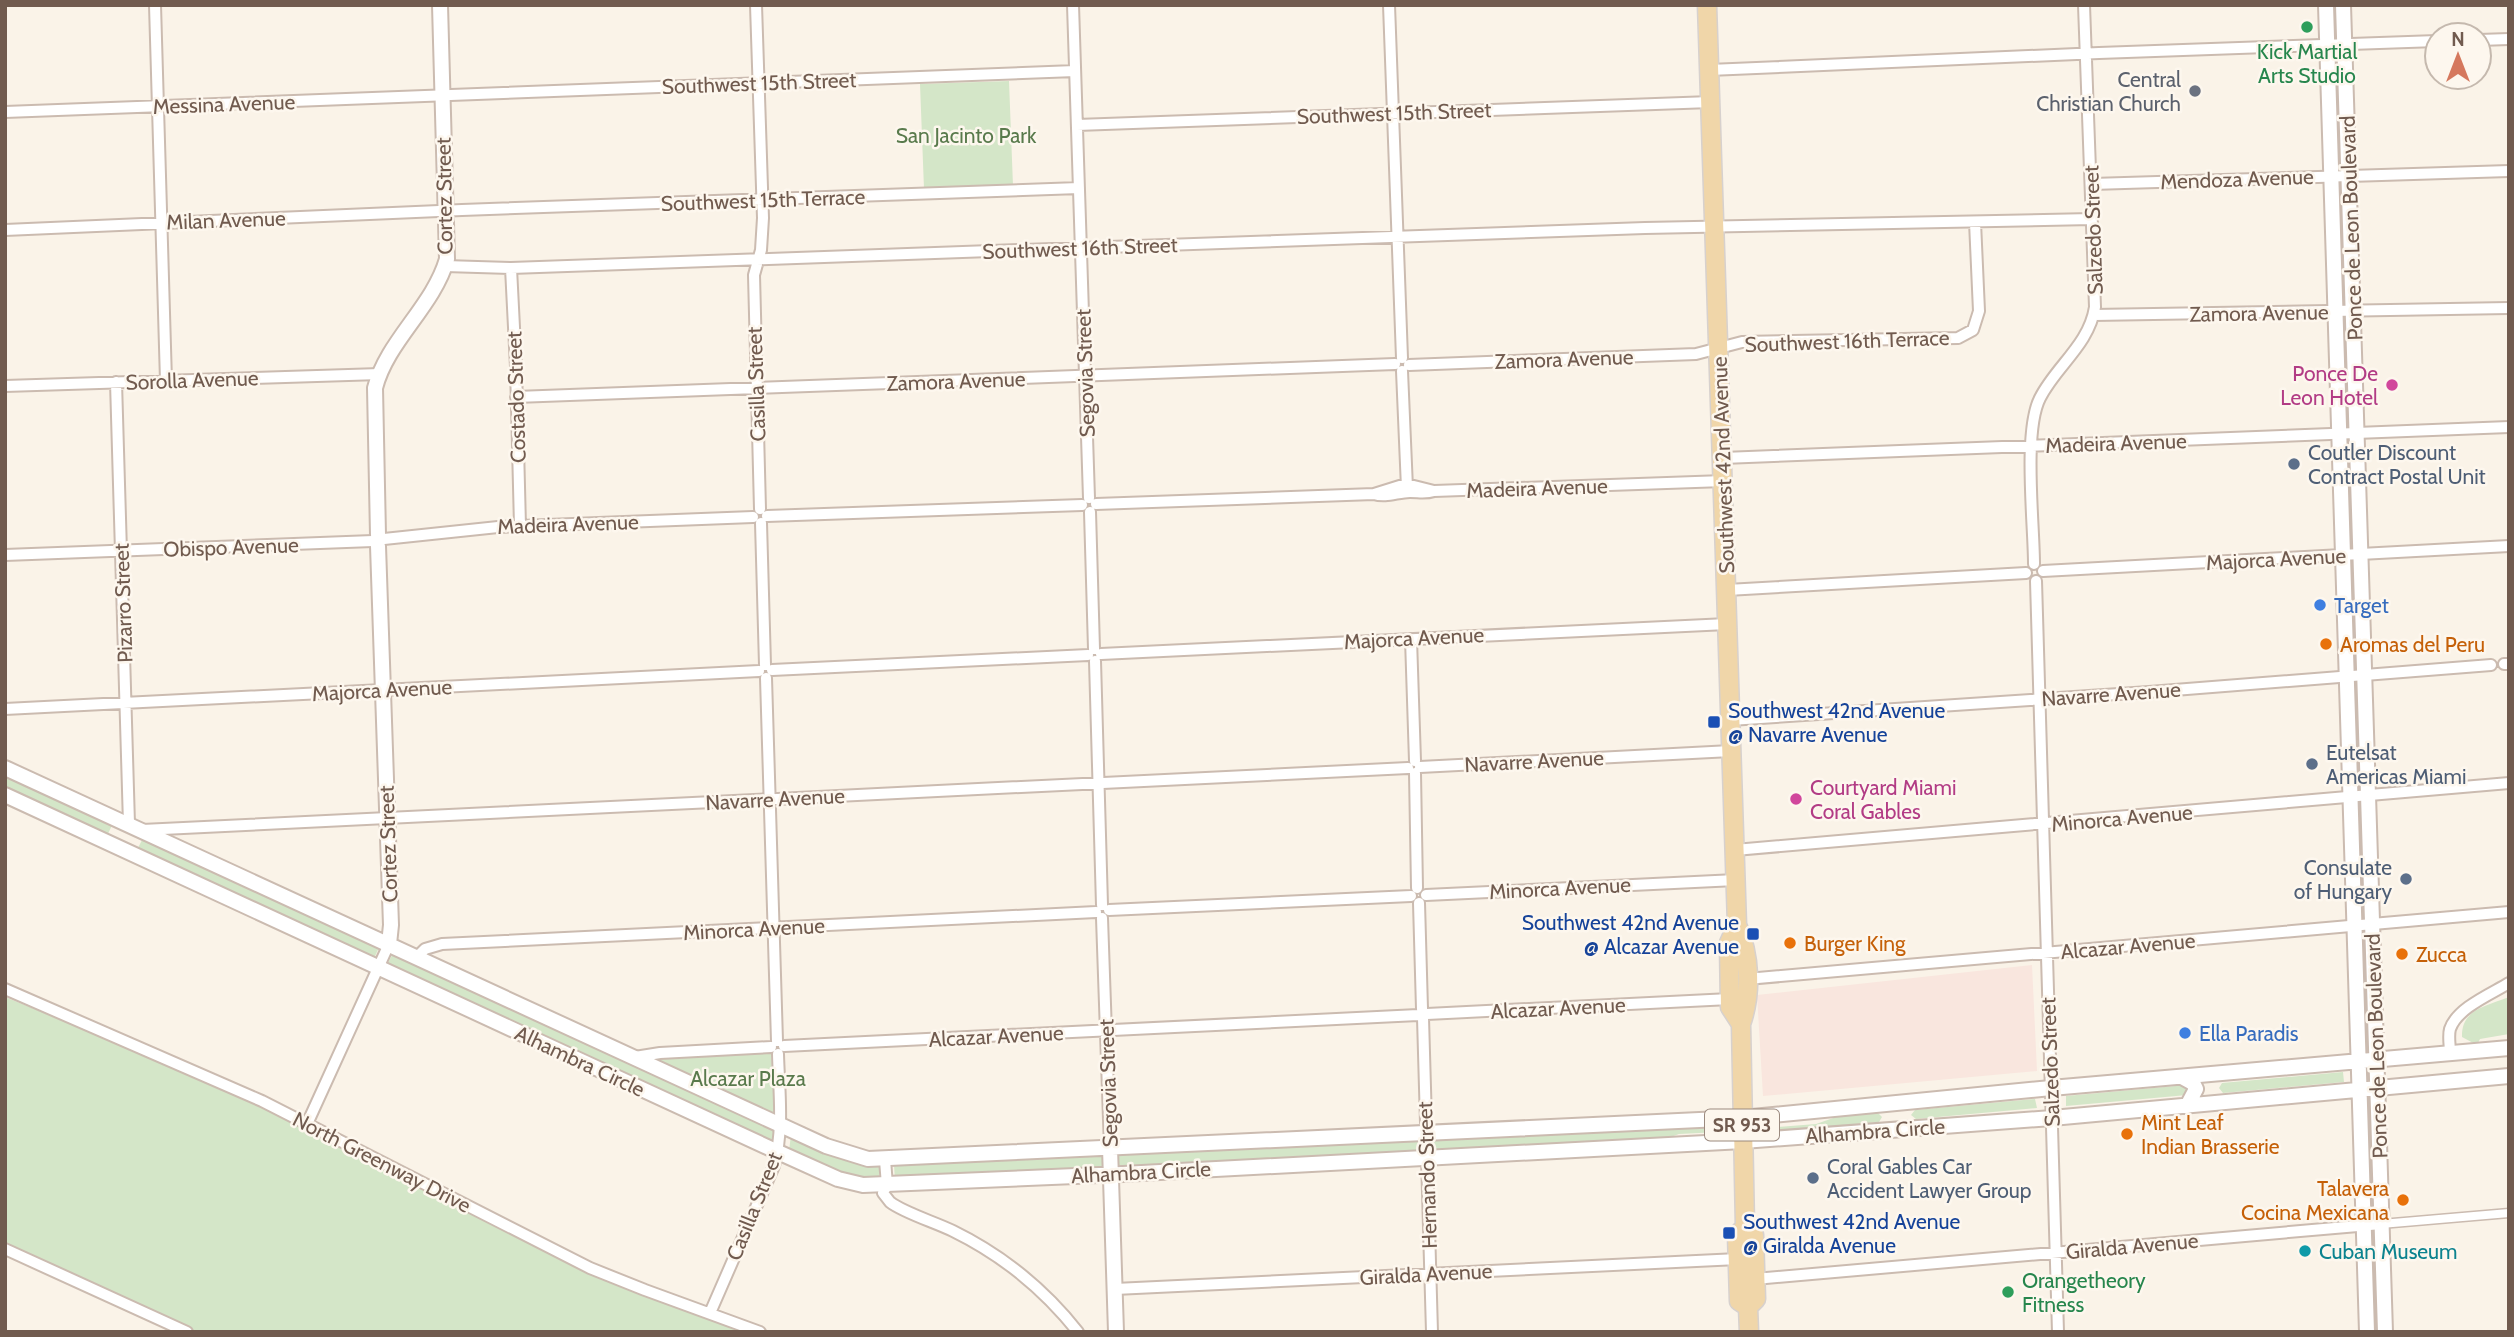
<svg xmlns="http://www.w3.org/2000/svg" width="2514" height="1337" font-family="Cabin,sans-serif">
  <rect width="100%" height="100%" fill="#faf3e8"/>
  <path fill="#f9e6de" d="M2032,965L2037,1071L1763,1096L1757,995Z"/>
  <path fill="#d4e6c8" d="M1009,81L1013,186L924,189L920,84Z
    M5,771L114,821L106,838L5,791Z
    M144,836L380,945L373,961L136,852Z
    M394,951L775,1129V1145L386,967Z
    M5,997L184,1070L266,1109L618,1285L747,1332H198L5,1244Z
    M2509,997V1034L2480,1039L2477,1045L2462,1037C2461,1009 2487,1006 2509,997Z
    M771,1053L775,1116L648,1060Z
    M2343,1072L2344,1082L2223,1093L2219,1088L2222,1083Z
    M2186,1085L2189,1087L2187,1095L2066,1106V1096Z
    M2035,1099L2037,1108L1916,1119L1911,1115L1915,1110Z
    M1878,1113L1882,1117L1879,1122L1765,1132V1128L1816,1124L1839,1116Z
    M1719,1122V1132L1679,1134L1665,1139L1434,1153L1433,1138Z
    M791,1135L879,1165V1182L846,1178L789,1151Z
    M1422,1138L1423,1152L1118,1169L1117,1153Z
    M1104,1153L1105,1170L895,1181L894,1165Z"/>
  <g fill="none" stroke-linecap="round" stroke-linejoin="round">
    <defs>
      <path id="pedestrian" d="M2381,1224L2509,1213"/>
      <path id="minor" d="M155,5L166,381
        M756,5L763,218L761,250L754,275L760,509
        M1073,5L1089,498
        M1389,5L1402,358
        M2479,40L2509,39
        M1709,70L2099,53L2437,41
        M5,112L1075,71
        M1077,125L1711,102
        M2092,184L2509,171
        M5,230L462,210L1079,188
        M445,266L511,268L1645,228L2092,219
        M511,268L516,367L520,526
        M2094,315L2509,308
        M1409,365L1696,354L1742,342L1958,338L1973,330L1979,311L1975,222
        M1402,371L1407,488
        M116,382L129,824
        M5,386L380,374
        M516,397L1395,364
        M1723,458L2509,427
        M1434,491L1724,481
        M1096,504L1374,494C1386,498 1398,492 1410,492C1419,492 1425,494 1434,491L1406,484L1374,494
        M1090,512L1094,649
        M767,516L1082,505
        M761,523L765,665
        M384,539L498,527L753,517
        M5,555L373,541
        M2034,564C2034,524 2023,431 2040,398C2056,366 2089,345 2095,307L2084,5
        M2043,571L2509,546
        M2036,581L2058,1332
        M1727,590L2026,573
        M1411,639L1415,761
        M1101,654L1727,624
        M1095,661L1102,905
        M2504,664H2509
        M772,670L1088,655
        M766,678L777,1041
        M5,709L759,671
        M1730,720L2149,692L2491,665
        M1420,767L1731,751
        M1415,773L1417,888
        M142,830L1408,768
        M1735,850L2509,783
        M1426,895L1736,880
        M1419,903L1422,1009
        M1109,910L1411,896
        M1102,918L1110,1148
        M417,957L425,949L442,944L1096,912
        M1747,979L2509,912
        M5,989L262,1101L590,1268L645,1290L760,1332
        M1427,1014L1730,999
        M1423,1018L1432,1332
        M784,1046L1418,1015
        M2450,1053C2450,1045 2448,1036 2450,1029C2457,1008 2491,994 2509,983
        M635,1057L660,1053L771,1047
        M307,1124L389,944
        M885,1160L887,1185L883,1193L890,1202C904,1213 935,1222 953,1231C1002,1255 1044,1289 1078,1332
        M5,1249L187,1332
        M1755,1279L2381,1224
        M1115,1289L1738,1259
        M710,1313L774,1166C784,1129 779,1091 778,1054"/>
      <path id="tertiary" d="M2326,5L2367,1332
        M2343,5L2385,1332
        M378,535L375,388C387,341 433,307 447,259L440,5
        M378,546L391,925L389,944
        M5,768L826,1146L868,1159L1742,1118L2051,1088L2509,1048
        M5,795L778,1152L838,1179L863,1185L1123,1174L1743,1141L2052,1118L2509,1076
        M2182,1077L2193,1083L2196,1089L2187,1106
        M1110,1148L1116,1332"/>
      <path id="primary" d="M1707,5L1737,925C1750,955 1752,993 1741,1024L1745,1227L1754,1235L1756,1299L1748,1307L1749,1332
        M1737,925L1729,943L1730,1007L1741,1024
        M1745,1227L1737,1235L1739,1301L1748,1307"/>
    </defs>
    <use href="#pedestrian" stroke="#cbbbb0" stroke-width="11"/>
    <use href="#minor" stroke="#cbbbb0" stroke-width="14"/>
    <use href="#tertiary" stroke="#cbbbb0" stroke-width="18"/>
    <use href="#primary" stroke="#d7d1ce" stroke-width="21"/>
    <use href="#pedestrian" stroke="#fff" stroke-width="8"/>
    <use href="#minor" stroke="#fff" stroke-width="10"/>
    <use href="#tertiary" stroke="#fff" stroke-width="14"/>
    <use href="#primary" stroke="#f0d6a9" stroke-width="18"/>
  </g>
  <g fill="#2e9e5b" stroke="#fdf7ee" stroke-width="2.5">
    <circle cx="2307" cy="27" r="7"/>
    <circle cx="2008" cy="1292" r="7"/>
  </g>
  <circle fill="#6b7280" stroke="#fdf7ee" stroke-width="2.5" cx="2195" cy="91" r="7"/>
  <g fill="#d1479c" stroke="#fdf7ee" stroke-width="2.5">
    <circle cx="2392" cy="385" r="7"/>
    <circle cx="1796" cy="799" r="7"/>
  </g>
  <g fill="#5c6f8a" stroke="#fdf7ee" stroke-width="2.5">
    <circle cx="2294" cy="464" r="7"/>
    <circle cx="2312" cy="764" r="7"/>
    <circle cx="2406" cy="879" r="7"/>
    <circle cx="1813" cy="1178" r="7"/>
  </g>
  <g fill="#3f7fe0" stroke="#fdf7ee" stroke-width="2.5">
    <circle cx="2320" cy="605" r="7"/>
    <circle cx="2185" cy="1033" r="7"/>
  </g>
  <g fill="#e8710a" stroke="#fdf7ee" stroke-width="2.5">
    <circle cx="2326" cy="644" r="7"/>
    <circle cx="1790" cy="943" r="7"/>
    <circle cx="2402" cy="954" r="7"/>
    <circle cx="2127" cy="1134" r="7"/>
    <circle cx="2403" cy="1200" r="7"/>
  </g>
  <g fill="#1a4fb4" stroke="#fdf7ee" stroke-width="2.5">
    <rect x="1707" y="715" width="14" height="14" rx="3.5"/>
    <rect x="1746" y="927" width="14" height="14" rx="3.5"/>
    <rect x="1722" y="1226" width="14" height="14" rx="3.5"/>
  </g>
  <circle fill="#0f9aa8" stroke="#fdf7ee" stroke-width="2.5" cx="2305" cy="1251" r="7"/>
  <g text-anchor="middle" dominant-baseline="central" stroke-width="5" stroke-linejoin="round" paint-order="stroke">
    <rect fill="#fdf7ee" stroke="#9b8a7f" stroke-width="2" x="1705" y="1109.5" width="74" height="31" rx="5"/>
    <g font-size="19" font-weight="bold" fill="#715b4f">
      <text x="1742" y="1125">SR 953</text>
    </g>
    <g font-size="21" fill="#27864d" stroke="#fdf7ee">
      <text x="2307" y="51">Kick Martial<tspan x="2307" dy="24">Arts Studio</tspan></text>
      <text x="2022" y="1280" text-anchor="start">Orangetheory<tspan x="2022" dy="24">Fitness</tspan></text>
    </g>
    <g font-size="21" fill="#5b616d" stroke="#fdf7ee" text-anchor="end">
      <text x="2181" y="79">Central<tspan x="2181" dy="24">Christian Church</tspan></text>
    </g>
    <g font-size="21" fill="#715b4f" stroke="#fdf7ee">
      <text transform="translate(759 83) rotate(-2)">Southwest 15th Street</text>
      <text transform="translate(224 104) rotate(-2)">Messina Avenue</text>
      <text transform="translate(1394 113) rotate(-2)">Southwest 15th Street</text>
      <text transform="translate(2237 179) rotate(-2)">Mendoza Avenue</text>
      <text transform="translate(444 196) rotate(-91)">Cortez Street</text>
      <text transform="translate(763 200) rotate(-2)">Southwest 15th Terrace</text>
      <text transform="translate(226 220) rotate(-2)">Milan Avenue</text>
      <text transform="translate(2351 228) rotate(-92)">Ponce de Leon Boulevard</text>
      <text transform="translate(2093 230) rotate(-92)">Salzedo Street</text>
      <text transform="translate(1080 248) rotate(-2)">Southwest 16th Street</text>
      <text transform="translate(2259 313) rotate(-1)">Zamora Avenue</text>
      <text transform="translate(1847 341) rotate(-2)">Southwest 16th Terrace</text>
      <text transform="translate(1564 359) rotate(-2)">Zamora Avenue</text>
      <text transform="translate(1085 373) rotate(-92)">Segovia Street</text>
      <text transform="translate(192 380) rotate(-2)">Sorolla Avenue</text>
      <text transform="translate(956 381) rotate(-2)">Zamora Avenue</text>
      <text transform="translate(756 384) rotate(-92)">Casilla Street</text>
      <text transform="translate(516 397) rotate(-92)">Costado Street</text>
      <text transform="translate(2116 443) rotate(-2)">Madeira Avenue</text>
      <text transform="translate(1723 465) rotate(-92)">Southwest 42nd Avenue</text>
      <text transform="translate(1537 488) rotate(-2)">Madeira Avenue</text>
      <text transform="translate(568 524) rotate(-2)">Madeira Avenue</text>
      <text transform="translate(231 547) rotate(-2)">Obispo Avenue</text>
      <text transform="translate(2276 559) rotate(-3)">Majorca Avenue</text>
      <text transform="translate(123 603) rotate(-92)">Pizarro Street</text>
      <text transform="translate(1414 638) rotate(-3)">Majorca Avenue</text>
      <text transform="translate(382 690) rotate(-3)">Majorca Avenue</text>
      <text transform="translate(2111 694) rotate(-4)">Navarre Avenue</text>
      <text transform="translate(1534 761) rotate(-3)">Navarre Avenue</text>
      <text transform="translate(775 799) rotate(-3)">Navarre Avenue</text>
      <text transform="translate(2122 818) rotate(-5)">Minorca Avenue</text>
      <text transform="translate(388 844) rotate(-92)">Cortez Street</text>
      <text transform="translate(1560 888) rotate(-3)">Minorca Avenue</text>
      <text transform="translate(754 929) rotate(-3)">Minorca Avenue</text>
      <text transform="translate(2128 946) rotate(-5)">Alcazar Avenue</text>
      <text transform="translate(1558 1008) rotate(-3)">Alcazar Avenue</text>
      <text transform="translate(996 1036) rotate(-3)">Alcazar Avenue</text>
      <text transform="translate(2376 1046) rotate(-92)">Ponce de Leon Boulevard</text>
      <text transform="translate(580 1061) rotate(25)">Alhambra Circle</text>
      <text transform="translate(2050 1062) rotate(-92)">Salzedo Street</text>
      <text transform="translate(1108 1083) rotate(-92)">Segovia Street</text>
      <text transform="translate(1875 1131) rotate(-4)">Alhambra Circle</text>
      <text transform="translate(382 1162) rotate(27)">North Greenway Drive</text>
      <text transform="translate(1141 1172) rotate(-3)">Alhambra Circle</text>
      <text transform="translate(1427 1175) rotate(-92)">Hernando Street</text>
      <text transform="translate(754 1206) rotate(-68)">Casilla Street</text>
      <text transform="translate(2132 1246) rotate(-5)">Giralda Avenue</text>
      <text transform="translate(1426 1274) rotate(-3)">Giralda Avenue</text>
    </g>
    <g font-size="21" fill="#597a4c" stroke="#fdf7ee">
      <text x="966" y="135">San Jacinto Park</text>
      <text x="748" y="1078">Alcazar Plaza</text>
    </g>
    <g font-size="21" fill="#b23c85" stroke="#fdf7ee" text-anchor="end">
      <text x="2378" y="373">Ponce De<tspan x="2378" dy="24">Leon Hotel</tspan></text>
      <text x="1810" y="787" text-anchor="start">Courtyard Miami<tspan x="1810" dy="24">Coral Gables</tspan></text>
    </g>
    <g font-size="21" fill="#4e5e75" stroke="#fdf7ee" text-anchor="start">
      <text x="2308" y="452">Coutler Discount<tspan x="2308" dy="24">Contract Postal Unit</tspan></text>
      <text x="2326" y="752">Eutelsat<tspan x="2326" dy="24">Americas Miami</tspan></text>
      <text x="2392" y="867" text-anchor="end">Consulate<tspan x="2392" dy="24">of Hungary</tspan></text>
      <text x="1827" y="1166">Coral Gables Car<tspan x="1827" dy="24">Accident Lawyer Group</tspan></text>
    </g>
    <g font-size="21" fill="#366cbe" stroke="#fdf7ee" text-anchor="start">
      <text x="2334" y="605">Target</text>
      <text x="2199" y="1033">Ella Paradis</text>
    </g>
    <g font-size="21" fill="#c56008" stroke="#fdf7ee" text-anchor="start">
      <text x="2340" y="644">Aromas del Peru</text>
      <text x="1804" y="943">Burger King</text>
      <text x="2416" y="954">Zucca</text>
      <text x="2141" y="1122">Mint Leaf<tspan x="2141" dy="24">Indian Brasserie</tspan></text>
      <text x="2389" y="1188" text-anchor="end">Talavera<tspan x="2389" dy="24">Cocina Mexicana</tspan></text>
    </g>
    <g font-size="21" fill="#164399" stroke="#fdf7ee" text-anchor="start">
      <text x="1728" y="710">Southwest 42nd Avenue<tspan x="1728" dy="24">@ Navarre Avenue</tspan></text>
      <text x="1739" y="922" text-anchor="end">Southwest 42nd Avenue<tspan x="1739" dy="24">@ Alcazar Avenue</tspan></text>
      <text x="1743" y="1221">Southwest 42nd Avenue<tspan x="1743" dy="24">@ Giralda Avenue</tspan></text>
    </g>
    <g font-size="21" fill="#0d838f" stroke="#fdf7ee" text-anchor="start">
      <text x="2319" y="1251">Cuban Museum</text>
    </g>
  </g>
  <rect width="2514" height="1337" fill="none" stroke="#715b4f" stroke-width="14"/>
  <g transform="translate(2458 56)"><circle r="33" fill="#fdf7ee" stroke="#c5b9ae" stroke-width="2"/>
  <path d="M0-5L12 26L0 18L-12 26Z" fill="#d5785d"/>
  <text y="-10" font-size="19" font-weight="bold" text-anchor="middle" fill="#715b4f">N</text>
  </g>
</svg>
